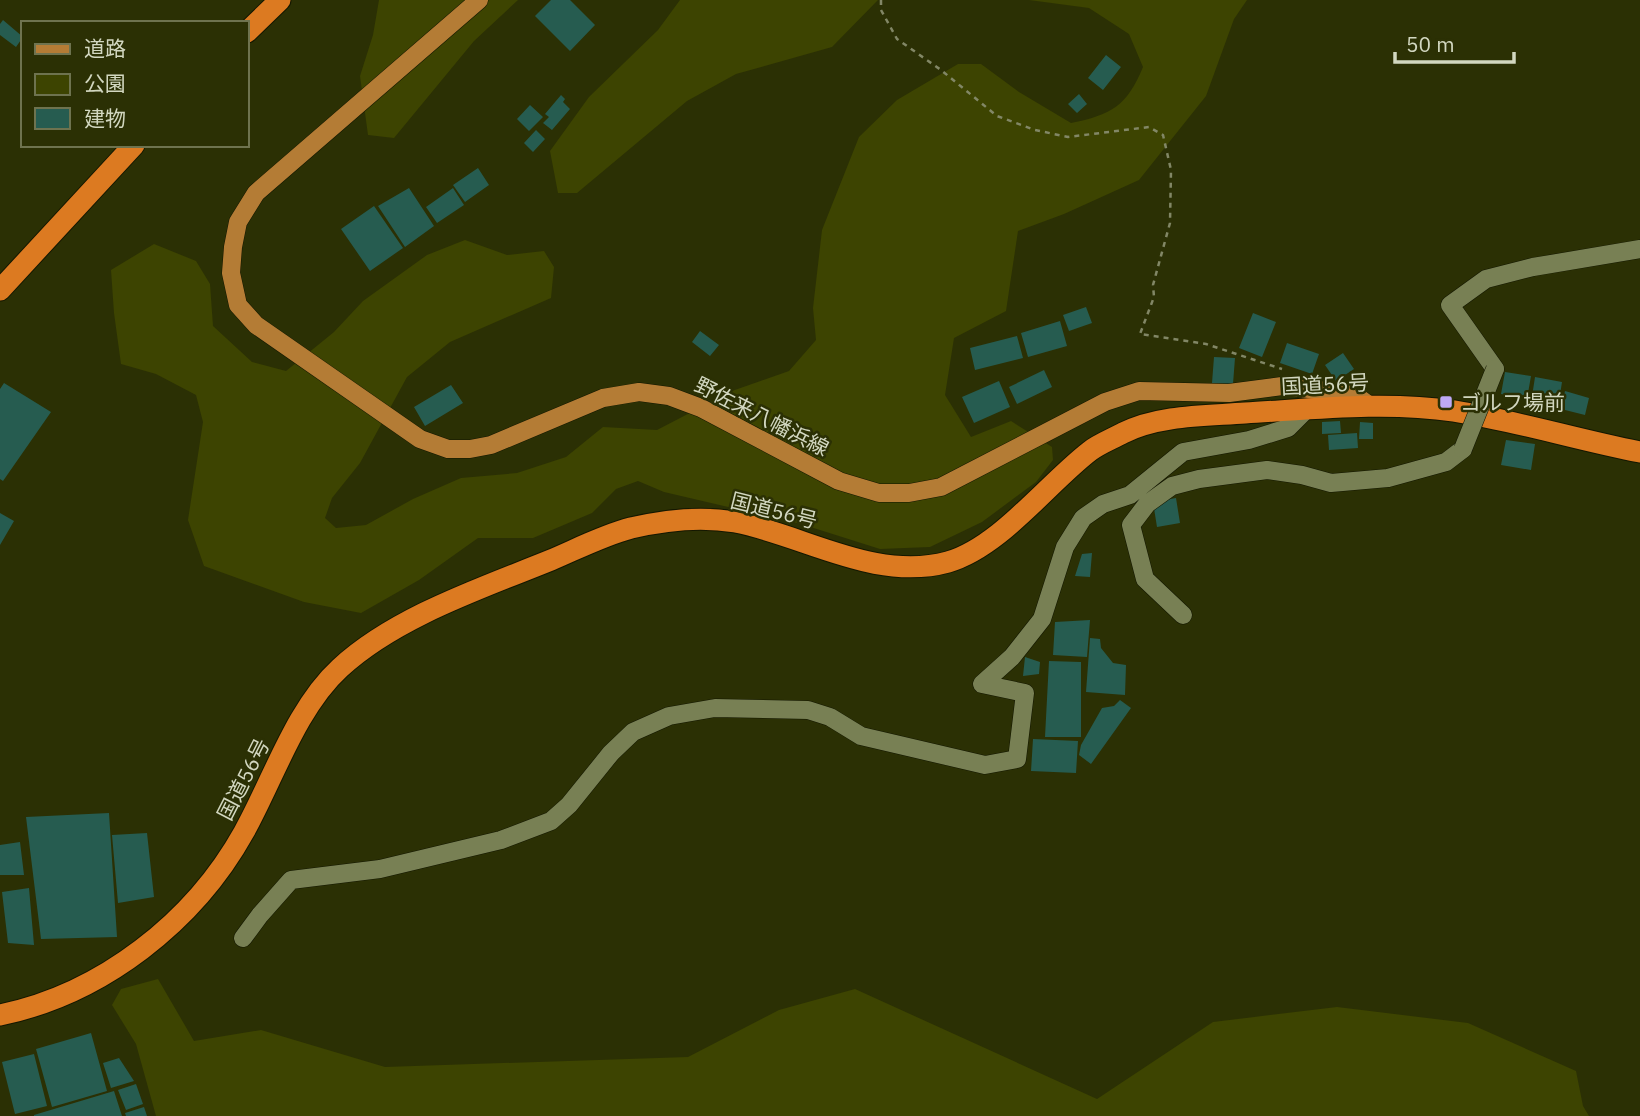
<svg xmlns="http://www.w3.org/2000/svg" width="1640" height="1116" font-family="'IBM Plex Sans','Noto Sans JP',sans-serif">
  <rect width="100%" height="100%" fill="#2b3004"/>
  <path fill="#3d4401" d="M379,0H518L474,41L394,138L368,135L360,76L373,35Z
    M680,0H878L832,47L736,74L687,101L577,193H558L550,151L589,97L658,30Z
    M1029,0H1247L1234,19L1206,96L1139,180L1064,214L1018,231L1006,311L954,338L945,395L971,437L1011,421L1052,447L1053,460L1036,482L982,522L930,547L880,549L801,524L664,492L638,481L616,489L592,513L533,538H478L419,580L361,613L304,602L204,566L188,520L203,422L196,395L156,374L121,364L114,313L111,270L154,244L196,261L210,284L213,326L252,362L286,371L334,332L363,301L427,255L465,240L507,255L544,251L554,267L551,298L450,342L407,377L360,463L332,498L325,518L336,528L366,525L413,499L461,478L517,473L566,457L603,427L657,430L732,391L789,371L816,340L813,308L822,230L859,137L897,100L958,64H981L1019,92L1071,123C1111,115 1127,106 1143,67L1129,34L1089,8Z
    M158,979L194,1041L261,1030L385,1067L688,1057L779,1010L855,989L1097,1099L1213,1022L1337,1007L1468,1023L1576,1071L1583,1106L1589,1116H156L136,1044L112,1005L121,989Z"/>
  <path fill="#265c50" d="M551,0H570L595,25L570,51L535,16Z
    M3,20L23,37L16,47L0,35V24Z
    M1106,55L1121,67L1103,90L1088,78Z
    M1079,94L1087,104L1077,113L1068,104Z
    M561,95L565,99L563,102L570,109L552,130L543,123L549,117L545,114Z
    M530,105L543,117L529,131L517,119Z
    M536,130L545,139L533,152L524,143Z
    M478,168L489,185L465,202L453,185Z
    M409,188L434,226L405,247L378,206Z
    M453,188L464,205L437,223L426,207Z
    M374,206L403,248L370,271L341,229Z
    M1086,307L1092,323L1069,331L1063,315Z
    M1253,313L1276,322L1262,357L1239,348Z
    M1060,321L1067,346L1028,357L1021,333Z
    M700,331L719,345L710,356L692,342Z
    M1017,336L1023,358L975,370L970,348Z
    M1287,343L1319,354L1312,374L1280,363Z
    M1343,353L1354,369L1336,381L1325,365Z
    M1214,357L1235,358L1233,384L1212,383Z
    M1044,370L1052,387L1017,404L1009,387Z
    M1505,372L1531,376L1527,399L1501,394Z
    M1535,377L1562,382L1558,408L1531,403Z
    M999,381L1010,407L974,423L962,397Z
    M4,383L51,412L3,481L0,479V389Z
    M451,385L463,403L425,426L414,407Z
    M1565,391L1589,398L1585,415L1561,409Z
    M1340,421L1341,433L1322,434V422Z
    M1360,422L1373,423V439H1359Z
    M1357,433L1358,448L1329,450L1328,435Z
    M1506,440L1535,444L1531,470L1501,465Z
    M1176,498L1180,523L1157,527L1153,502Z
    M0,513L14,521L0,545Z
    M1092,553L1090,577L1075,576L1082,554Z
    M1090,620L1087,657L1053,655L1055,622Z
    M1090,638L1100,639L1101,648L1113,663L1126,665L1125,695L1086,692Z
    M1025,657L1040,662L1039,674L1023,676Z
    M1049,661L1081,662V737H1045Z
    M1120,700L1131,708L1091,764L1079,755L1081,745L1102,708L1114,706Z
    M1033,739L1078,741L1076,773L1031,771Z
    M109,813L117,937L41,939L26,817Z
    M147,833L154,897L118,903L112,835Z
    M20,842L24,875H0V845Z
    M29,888L34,945L8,943L2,892Z
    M91,1033L107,1091L52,1107L36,1049Z
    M34,1054L47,1106L15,1114L2,1062Z
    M119,1058L134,1081L111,1088L103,1063Z
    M136,1084L143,1104L126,1110L118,1090Z
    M114,1091L122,1116H34V1115Z
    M144,1107L147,1116H126L125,1113Z"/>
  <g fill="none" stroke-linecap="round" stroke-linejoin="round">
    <defs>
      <path id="minor" d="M1495,369L1450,305L1486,279L1533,267L1640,249
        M1183,615L1145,579L1131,525L1147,504L1172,486L1199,479L1267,470L1302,475L1331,483L1388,478L1446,462L1463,449
        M243,938L260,915L291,880L380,869L501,840L551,821L569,805L611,753L633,732L669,716L715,708L808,710L830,717L861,736L985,765L1017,759L1025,693L982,684L1012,657L1042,619L1065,547L1083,518L1103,504L1130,495L1183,452L1249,440L1288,428L1307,409"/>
      <path id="major" d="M479,0L256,193L238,222L233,247L231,273L238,305L256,325L420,439L448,449H470L491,445L603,398L639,392L669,396L701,408L839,481L879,493H909L941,487L1105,402L1139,391L1229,393L1282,386L1354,394L1370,406"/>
      <path id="highway" d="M247,32L280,0
        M0,290L134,145
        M0,1015C102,994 194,922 244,832C273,780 296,708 340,668C395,617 482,588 551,560C577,549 604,535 631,528C665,520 701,516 735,522C804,535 875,582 948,562C1000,547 1047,484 1090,451C1099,444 1112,439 1123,433C1159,415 1205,416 1245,413C1314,409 1385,401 1454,411C1517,421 1578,440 1640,452"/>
    </defs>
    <use href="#minor" stroke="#141700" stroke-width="19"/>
    <use href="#major" stroke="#141700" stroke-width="19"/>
    <use href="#highway" stroke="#141700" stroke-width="23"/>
    <path stroke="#828766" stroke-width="2.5" stroke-dasharray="5 5" stroke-linecap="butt" d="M881,0V10L897,39L941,70L997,116L1035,130L1068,137L1149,127L1163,135L1171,170L1170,223L1153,285L1154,297L1140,334L1206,344L1282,369"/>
    <use href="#minor" stroke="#788054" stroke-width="18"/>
    <use href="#major" stroke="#b47c35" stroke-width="18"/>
    <use href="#highway" stroke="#dc7a21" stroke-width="21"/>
    <defs>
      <path id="minor-bridge" d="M1463,449L1495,369"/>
    </defs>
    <use href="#minor-bridge" stroke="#141700" stroke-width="19" stroke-linecap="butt"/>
    <use href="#minor-bridge" stroke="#788054" stroke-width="18"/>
  </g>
  <rect fill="#bea9f5" stroke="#2b3004" stroke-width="2.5" x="1439" y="395" width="14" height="14" rx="3.5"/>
  <g text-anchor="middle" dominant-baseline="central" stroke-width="5" stroke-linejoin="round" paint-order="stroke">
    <g font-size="21" fill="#d2d7c0" stroke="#2b3004">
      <text transform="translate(1325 384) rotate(-3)">国道56号</text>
      <text transform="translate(762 416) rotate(27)">野佐来八幡浜線</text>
      <text transform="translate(774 510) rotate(14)">国道56号</text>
      <text transform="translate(243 779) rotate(-63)">国道56号</text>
    </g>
    <g font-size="21" fill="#d2d7c0" stroke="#2b3004" text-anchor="start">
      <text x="1460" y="402">ゴルフ場前</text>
    </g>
  </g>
  <rect x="21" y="21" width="228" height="126" fill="#2b3004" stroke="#6e734f" stroke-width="2"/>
  <rect x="35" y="44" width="35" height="10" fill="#b47c35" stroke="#6e734f" stroke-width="2"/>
  <text x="84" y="56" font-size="21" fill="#d2d7c0">道路</text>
  <rect x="35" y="74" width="35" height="21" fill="#3d4401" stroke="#6e734f" stroke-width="2"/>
  <text x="84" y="91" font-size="21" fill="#d2d7c0">公園</text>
  <rect x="35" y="108" width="35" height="21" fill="#265c50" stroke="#6e734f" stroke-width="2"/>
  <text x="84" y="126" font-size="21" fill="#d2d7c0">建物</text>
  <path d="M1395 52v10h119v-10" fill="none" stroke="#d2d7c0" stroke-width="3.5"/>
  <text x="1406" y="52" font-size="21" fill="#d2d7c0" stroke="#2b3004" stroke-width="5" paint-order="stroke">50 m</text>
</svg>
